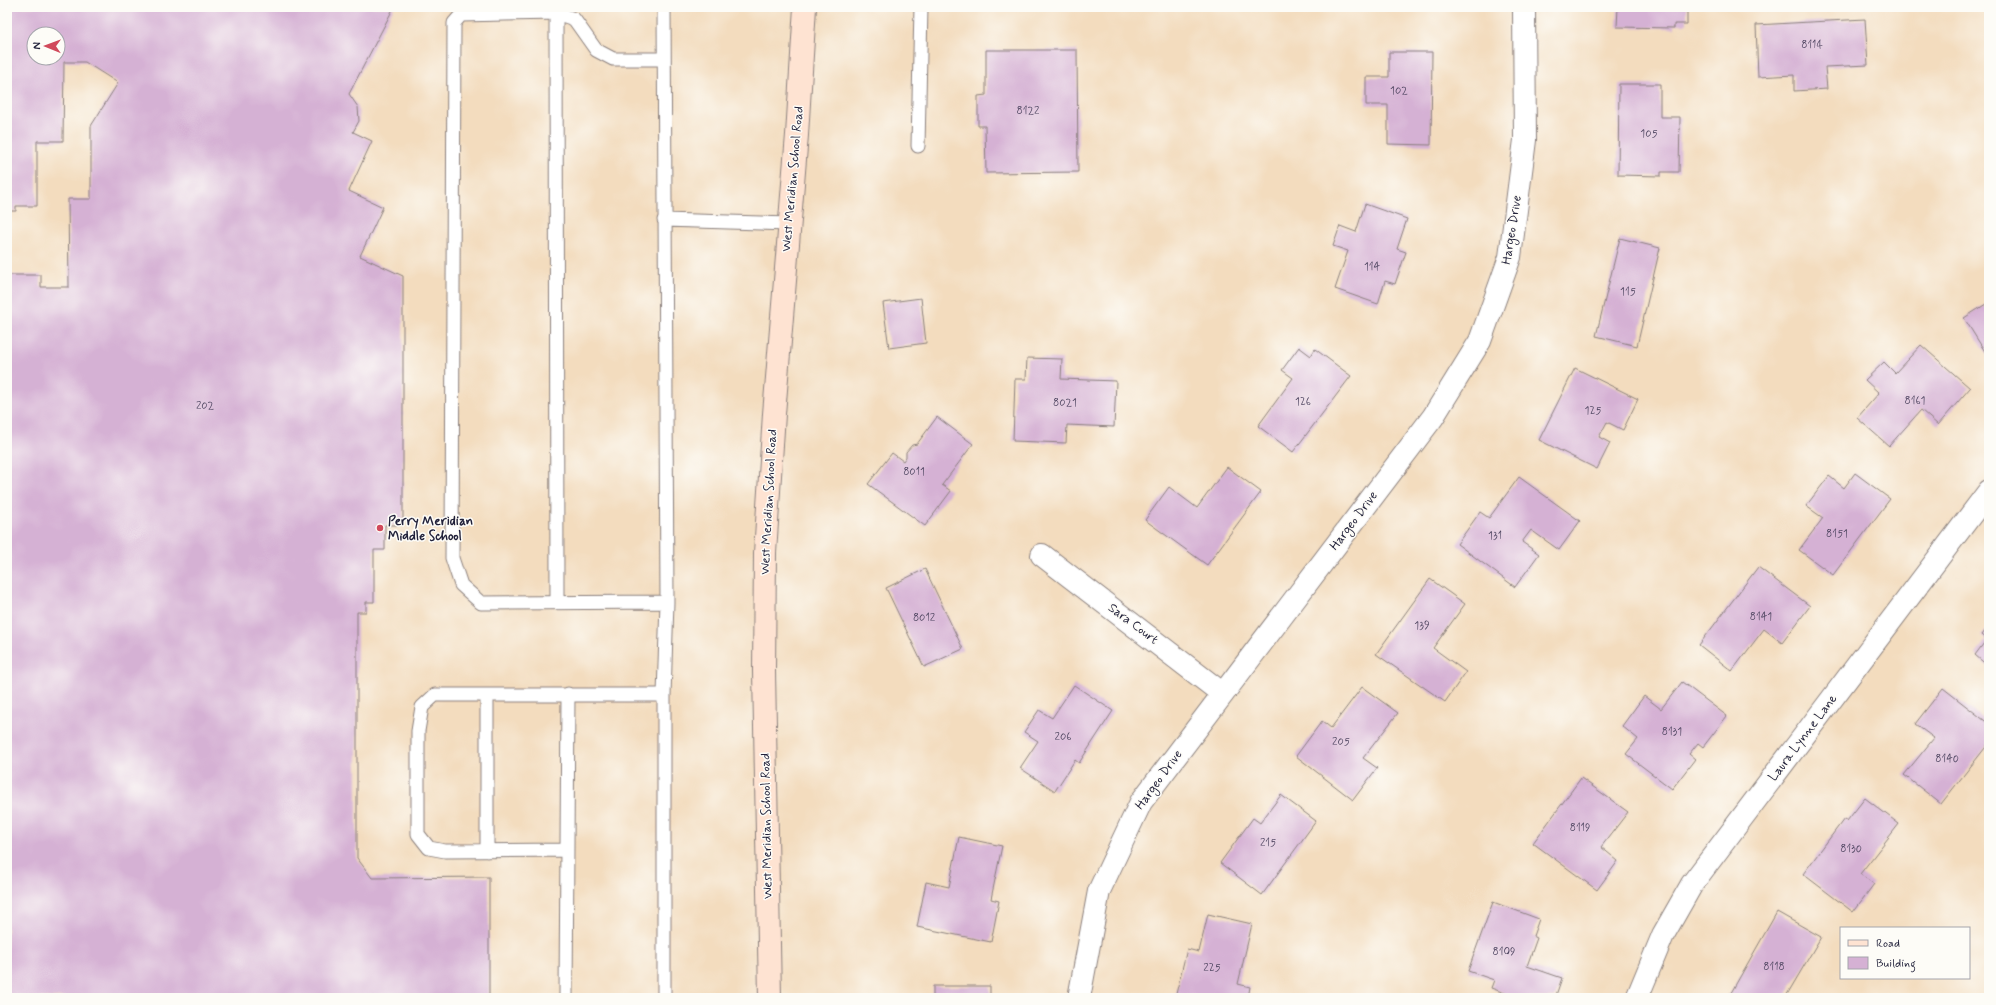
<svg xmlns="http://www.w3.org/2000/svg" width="1996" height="1005" font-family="Mynerve,sans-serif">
  <rect width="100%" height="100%" fill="#fdfcf7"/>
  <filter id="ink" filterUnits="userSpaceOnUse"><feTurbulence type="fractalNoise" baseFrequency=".025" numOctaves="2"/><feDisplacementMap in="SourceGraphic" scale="8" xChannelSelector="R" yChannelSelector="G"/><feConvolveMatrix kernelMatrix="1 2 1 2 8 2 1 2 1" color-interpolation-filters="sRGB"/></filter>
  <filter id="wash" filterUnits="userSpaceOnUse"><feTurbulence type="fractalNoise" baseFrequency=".012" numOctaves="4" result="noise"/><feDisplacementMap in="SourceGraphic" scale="16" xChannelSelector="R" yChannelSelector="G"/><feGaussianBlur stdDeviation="0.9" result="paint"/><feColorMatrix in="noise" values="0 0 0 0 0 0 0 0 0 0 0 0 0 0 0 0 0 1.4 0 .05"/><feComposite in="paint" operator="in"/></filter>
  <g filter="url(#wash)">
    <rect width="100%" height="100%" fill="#f3dcbe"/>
    <g id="blocks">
      <path fill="#d5b1d4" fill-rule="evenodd" d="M7,7H394L349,94L358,107L359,121L353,132L372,141L349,191L383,207L360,256L403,276V525H385V550H374V602H366V612H357V858L372,878L489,877V998H7V275H41V287H69L68,199H91V126L118,83L85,62H64L63,141H37V206H16V211H7ZM34,34H58V58H34Z
        M1618,7H1687V24H1674V28L1617,27Z
        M1865,19L1868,65L1825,67L1827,89L1794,91V75L1758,77L1756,25Z
        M986,50H1077L1078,172L986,173L985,126H978V96L986,95Z
        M1389,52H1432L1431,145L1388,144V105H1366V77H1389Z
        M1619,84H1660V117H1680L1679,172H1661V176L1618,175Z
        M1365,204L1407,219L1397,249L1406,252L1395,284L1385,281L1378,304L1335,289L1348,251L1333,246L1340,226L1356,232Z
        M1620,238L1660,248L1637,346L1596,336Z
        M921,298L926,343L889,348L883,303Z
        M1989,302V358L1964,318Z
        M1921,345L1970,388L1938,425L1921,410L1889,446L1857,418L1879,393L1865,380L1884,362L1895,373Z
        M1299,347L1311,356L1315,349L1351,376L1293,452L1258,426L1293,378L1282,370Z
        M1027,358L1062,359L1061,379L1116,381L1114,427L1067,425L1066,443L1013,441L1015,379H1026Z
        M1575,368L1638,399L1623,430L1607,422L1599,437L1610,443L1597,469L1539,440Z
        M937,417L973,444L942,485L951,491L925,526L868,484L892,453L903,461L906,457V452L912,445L917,444Z
        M1227,467L1261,492L1207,565L1145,520L1169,487L1197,508Z
        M1855,473L1890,499L1833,575L1799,550L1823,518L1806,506L1829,476L1844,488Z
        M1519,477L1580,521L1559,550L1531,530L1522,542L1539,554L1515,587L1457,544L1480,512L1489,518Z
        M1758,567L1810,606L1782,643L1764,629L1732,671L1699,645Z
        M925,569L963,649L924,667L886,588Z
        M1430,579L1465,604L1433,648L1466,672L1445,702L1376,654Z
        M1989,626V667L1975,655L1987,639L1982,635Z
        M1682,682L1727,716L1703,747L1698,743L1689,754L1695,759L1672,789L1626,754L1638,739L1622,726L1644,696L1661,709Z
        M1074,685L1113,711L1079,763L1075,760L1055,791L1020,768L1038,741L1024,732L1039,710L1052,718Z
        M1362,687L1398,713L1363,758L1377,768L1353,800L1296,756L1322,721L1331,728Z
        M1943,688L1989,724V743L1941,804L1904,775L1934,738L1915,724Z
        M1581,778L1628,812L1601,847L1618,861L1597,890L1533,843Z
        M1281,795L1316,821L1262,895L1220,863L1253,818L1260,823Z
        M1865,798L1899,824L1860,874L1874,884L1853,912L1803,874L1844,819L1847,821Z
        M959,837L1002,846L991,899L999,901L991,942L917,927L926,882L949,887Z
        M1493,902L1539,919L1533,936L1537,938L1527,966L1562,978L1555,998H1518L1491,988L1494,980L1468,971Z
        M1777,912L1821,937L1785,998H1728Z
        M1208,914L1252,924L1238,984L1250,987L1248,998H1175L1187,949L1199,952Z
        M933,986H990V998H933Z"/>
    </g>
  </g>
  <g filter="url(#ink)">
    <use href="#blocks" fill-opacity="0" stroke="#8a7f7c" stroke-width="1"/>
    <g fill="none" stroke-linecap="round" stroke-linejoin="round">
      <defs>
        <path id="lane" d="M664,7L667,602L664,695V998
          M556,13L557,602
          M664,59H613L596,50L574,19L556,13L461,15L454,23L452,558L461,585L481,603L667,602
          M918,146L921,7
          M664,220L789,224
          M567,850L445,851L429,848L418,834V731L422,707L435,695H664
          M487,851V695
          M566,998L568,694"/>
        <path id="street" d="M1042,555L1223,694
          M1079,998L1099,891L1141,802L1433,417L1480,341L1510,257L1525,140L1524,7
          M1637,998L1663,935L1692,884L1989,491"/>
        <path id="secondary" d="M770,998L764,671L765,553L774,414L797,135L805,7"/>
      </defs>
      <use href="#lane" stroke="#8a7f7c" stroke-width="15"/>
      <use href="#street" stroke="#8a7f7c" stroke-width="24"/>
      <use href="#secondary" stroke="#8a7f7c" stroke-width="24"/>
      <use href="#lane" stroke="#fff" stroke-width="13"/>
      <use href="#street" stroke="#fff" stroke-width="22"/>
      <use href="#secondary" stroke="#fee3d2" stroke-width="22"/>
    </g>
  </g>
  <circle fill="#d1495b" stroke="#fdfcf7" stroke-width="1.5" cx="380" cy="528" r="4"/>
  <g text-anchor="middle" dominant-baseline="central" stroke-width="3" stroke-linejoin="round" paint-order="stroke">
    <g font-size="11" fill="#4f4661">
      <text x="1812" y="45">8114</text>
      <text x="1399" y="91">102</text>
      <text x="1028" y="111">8122</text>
      <text x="1649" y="134">105</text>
      <text x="1372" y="267">114</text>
      <text x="1628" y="292">115</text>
      <text x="1915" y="401">8161</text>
      <text x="1303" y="402">126</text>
      <text x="1065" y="403">8021</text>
      <text x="205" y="406">202</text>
      <text x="1593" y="411">125</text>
      <text x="914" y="472">8011</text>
      <text x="1837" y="534">8151</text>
      <text x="1495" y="536">131</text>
      <text x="1761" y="617">8141</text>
      <text x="924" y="618">8012</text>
      <text x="1422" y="626">139</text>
      <text x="1672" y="732">8131</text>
      <text x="1063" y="737">206</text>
      <text x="1341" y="742">205</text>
      <text x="1947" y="759">8140</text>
      <text x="1580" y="828">8119</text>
      <text x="1268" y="843">215</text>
      <text x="1851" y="849">8130</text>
      <text x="1504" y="952">8109</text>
      <text x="1774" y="967">8118</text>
      <text x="1212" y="968">225</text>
    </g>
    <g font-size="13" fill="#22223b" stroke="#fdfcf7">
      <text transform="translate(793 179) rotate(-85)">West Meridian School Road</text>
      <text transform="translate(1512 230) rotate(-81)">Hargeo Drive</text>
      <text transform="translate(769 502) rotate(-87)">West Meridian School Road</text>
      <text transform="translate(1354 521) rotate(-53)">Hargeo Drive</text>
      <text transform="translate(1133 624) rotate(37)">Sara Court</text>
      <text transform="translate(1803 738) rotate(-53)">Laura Lynne Lane</text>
      <text transform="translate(1159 780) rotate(-54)">Hargeo Drive</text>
      <text transform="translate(767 826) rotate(-91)">West Meridian School Road</text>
    </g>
    <g font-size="13" font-weight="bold" fill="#22223b" stroke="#fdfcf7" text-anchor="start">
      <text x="388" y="521">Perry Meridian<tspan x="388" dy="15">Middle School</tspan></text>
    </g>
  </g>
  <rect width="1996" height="1005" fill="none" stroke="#fdfcf7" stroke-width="24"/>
  <rect x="1840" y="927" width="130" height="52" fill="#fdfcf7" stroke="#a5a5ac"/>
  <rect x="1848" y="940" width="20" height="6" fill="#fee3d2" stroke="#a5a5ac"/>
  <text x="1876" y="947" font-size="12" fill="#22223b">Road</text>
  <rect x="1848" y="957" width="20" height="12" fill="#d5b1d4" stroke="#a5a5ac"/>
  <text x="1876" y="967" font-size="12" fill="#22223b">Building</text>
  <g transform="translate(46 46) rotate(271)"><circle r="19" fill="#fdfcf7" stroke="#a5a5ac"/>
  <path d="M0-3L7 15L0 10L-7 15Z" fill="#d1495b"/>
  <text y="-6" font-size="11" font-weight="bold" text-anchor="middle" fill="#22223b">N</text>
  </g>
</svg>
